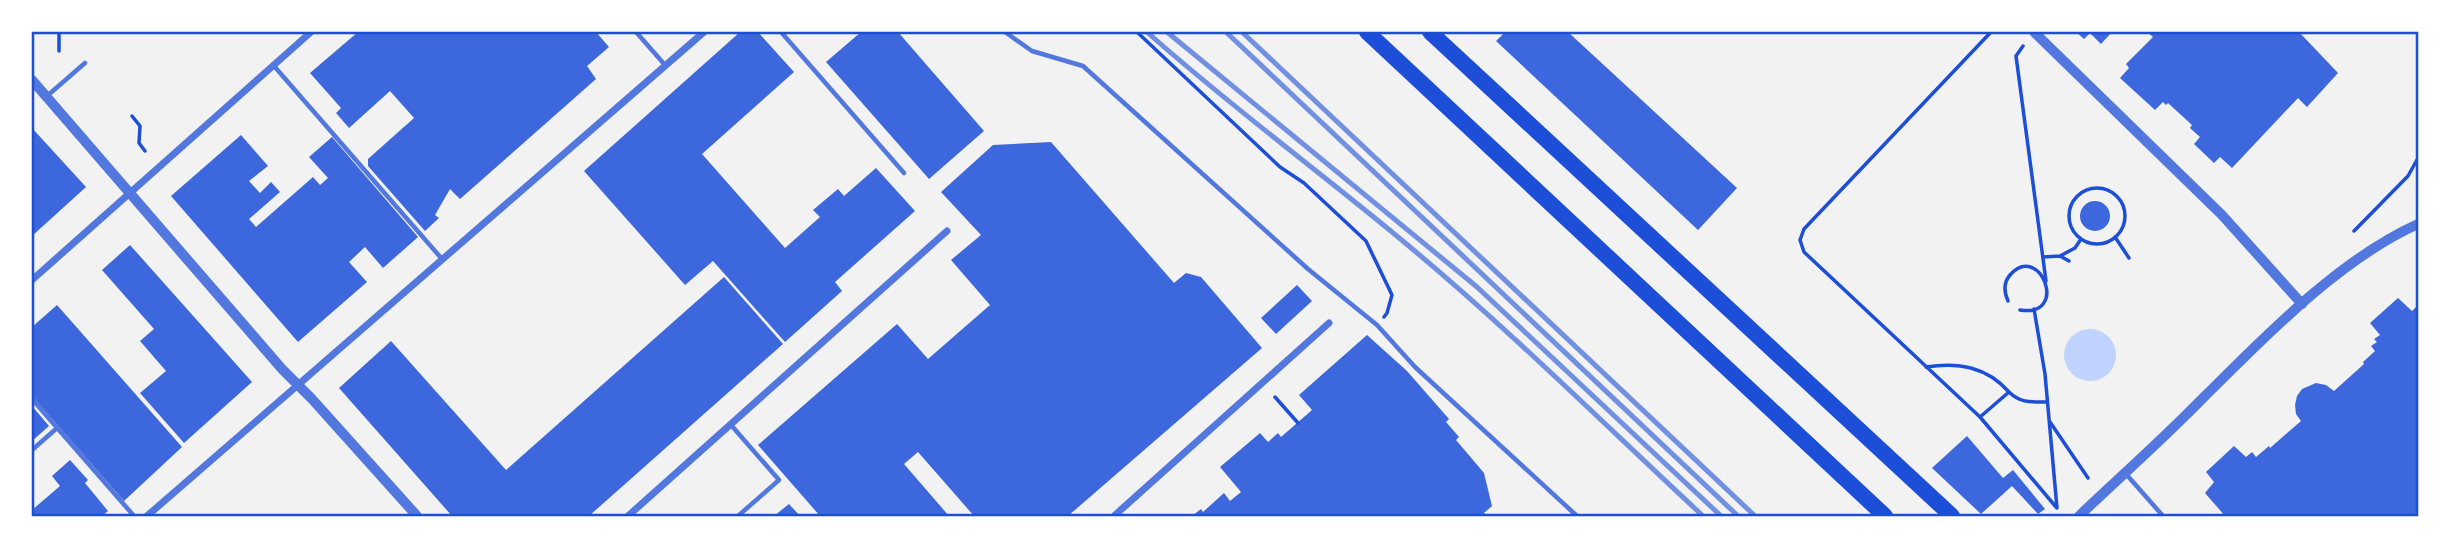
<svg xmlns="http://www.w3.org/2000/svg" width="2450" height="548" font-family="Georgia,serif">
  <rect width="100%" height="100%" fill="#f2f2f2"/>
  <path fill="#bfd3fe" d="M2064 355a26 26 0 1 1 52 0a26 26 0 1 1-52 0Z"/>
  <path fill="#3d67dc" d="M358,32H596L609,47L587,66L596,79L460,199L450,189L435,215L439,218L425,231L368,166V159L414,118L390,91L349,128L336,113L341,108L310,73Z
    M740,32H758L794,72L702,154L785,248L820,217L813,210L838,189L844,196L876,168L915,211L835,282L842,291L785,342L713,261L685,285L584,171Z
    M861,32H898L984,131L929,179L826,62Z
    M1505,32H1568L1737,188L1698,230L1496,41Z
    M2076,32H2112L2101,44L2090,33L2084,39Z
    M2147,32H2299L2338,73L2307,107L2298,98L2232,168L2220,157L2214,163L2194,144L2200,137L2190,128L2192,125L2168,103L2166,105L2163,102L2155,110L2120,78L2129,68L2126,64L2153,37Z
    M32,128L86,187L32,236Z
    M241,135L268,166L249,181L260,193L271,182L280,192L249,219L256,227L313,177L320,185L328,178L309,157L332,137L418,237L383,268L365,247L349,262L367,282L298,342L171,196Z
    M1051,142L1174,283L1186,273L1201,277L1262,348L1068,516H974L918,452L904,464L949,516H820L758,445L897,324L928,359L990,305L951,260L981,235L941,192L993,145Z
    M2080 216a15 15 0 1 1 30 0a15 15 0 1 1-30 0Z
    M130,245L252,382L184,443L140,393L166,371L140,341L154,329L102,270Z
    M724,277L783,344L589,516H452L339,388L391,341L506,470Z
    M1297,285L1312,301L1276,334L1261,318Z
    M2398,298L2412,311L2418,305V516H2225L2205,493L2214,482L2206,472L2234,446L2246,457L2252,452L2256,457L2269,446L2270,448L2301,421L2296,414L2295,405L2297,396L2302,389L2316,383L2326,385L2334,391L2364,364L2363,362L2375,351L2371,346L2377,342L2374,339L2380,335L2370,323Z
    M57,305L182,447L124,501L32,396V327Z
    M1367,335L1407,371L1449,419L1446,422L1459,437L1456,440L1484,473L1492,506L1484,513L1487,516H1192L1201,509L1203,512L1224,493L1230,501L1241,492L1220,467L1260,433L1268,442L1278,433L1281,437L1312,410L1299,395Z
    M32,406L49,426L32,441Z
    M1967,436L2003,478L2013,470L2045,509L2038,514L2012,486L1981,514L1932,468Z
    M70,460L88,480L85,483L108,511L102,516H32V510L60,486L52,476Z
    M789,504L800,516H774Z"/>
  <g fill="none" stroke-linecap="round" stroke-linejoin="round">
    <path stroke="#1d4ed8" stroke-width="3.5" d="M59,32V51
      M1137,32L1280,167L1304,183L1366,241L1392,295L1387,313L1384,317
      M1991,32L1804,229L1800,240L1804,252L1980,417L2009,392C2020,403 2031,402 2046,402
      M2023,46L2016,56L2046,281
      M132,116L140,126L139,143L145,151
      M2069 216a28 28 0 1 1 56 0a28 28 0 1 1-56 0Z
      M2354,231L2408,176L2418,158
      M2115,237L2129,258
      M2060,256L2075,248L2081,239
      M2043,257L2060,256L2069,261
      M2008,301C2004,292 2003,283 2010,275C2040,241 2070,318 2020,310
      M2034,309L2045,374L2057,508
      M1926,367C1959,362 1987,367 2009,392
      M1275,397L1298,423
      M1980,417L2056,507
      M2050,422L2088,478"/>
    <path stroke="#5277de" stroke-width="4.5" d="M636,32L665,65
      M781,32L904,173
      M1005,32L1032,51L1083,66L1308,269L1377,325L1415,367L1577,516
      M274,66L442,259
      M47,96L85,63
      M32,399L134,516
      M731,425L779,480L738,516
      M32,450L57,428
      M2126,474L2163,516"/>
    <path stroke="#5277de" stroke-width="7" d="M32,280L311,32
      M147,516L704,32
      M628,516L947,231
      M1114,516L1329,323"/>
    <path stroke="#5277de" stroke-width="10" d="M2034,32L2222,215L2302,304
      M32,80L282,369L312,399L417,516
      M2079,516C2120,477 2163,439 2203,398C2265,337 2338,260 2418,224"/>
    <path stroke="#1d4ed8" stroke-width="16" d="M1367,32L1885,516
      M1430,32L1952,516"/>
    <path stroke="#7290e2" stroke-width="5" d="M1147,32C1231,107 1323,174 1410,247C1512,332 1606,426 1703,516
      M1167,32L1477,287L1721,516
      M1226,32L1738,516
      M1242,32L1755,516"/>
  </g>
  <rect width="2450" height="548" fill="none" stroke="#ffffff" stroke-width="66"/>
  <rect x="33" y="33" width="2384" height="482" fill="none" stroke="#1d4ed8" stroke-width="2.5"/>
</svg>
